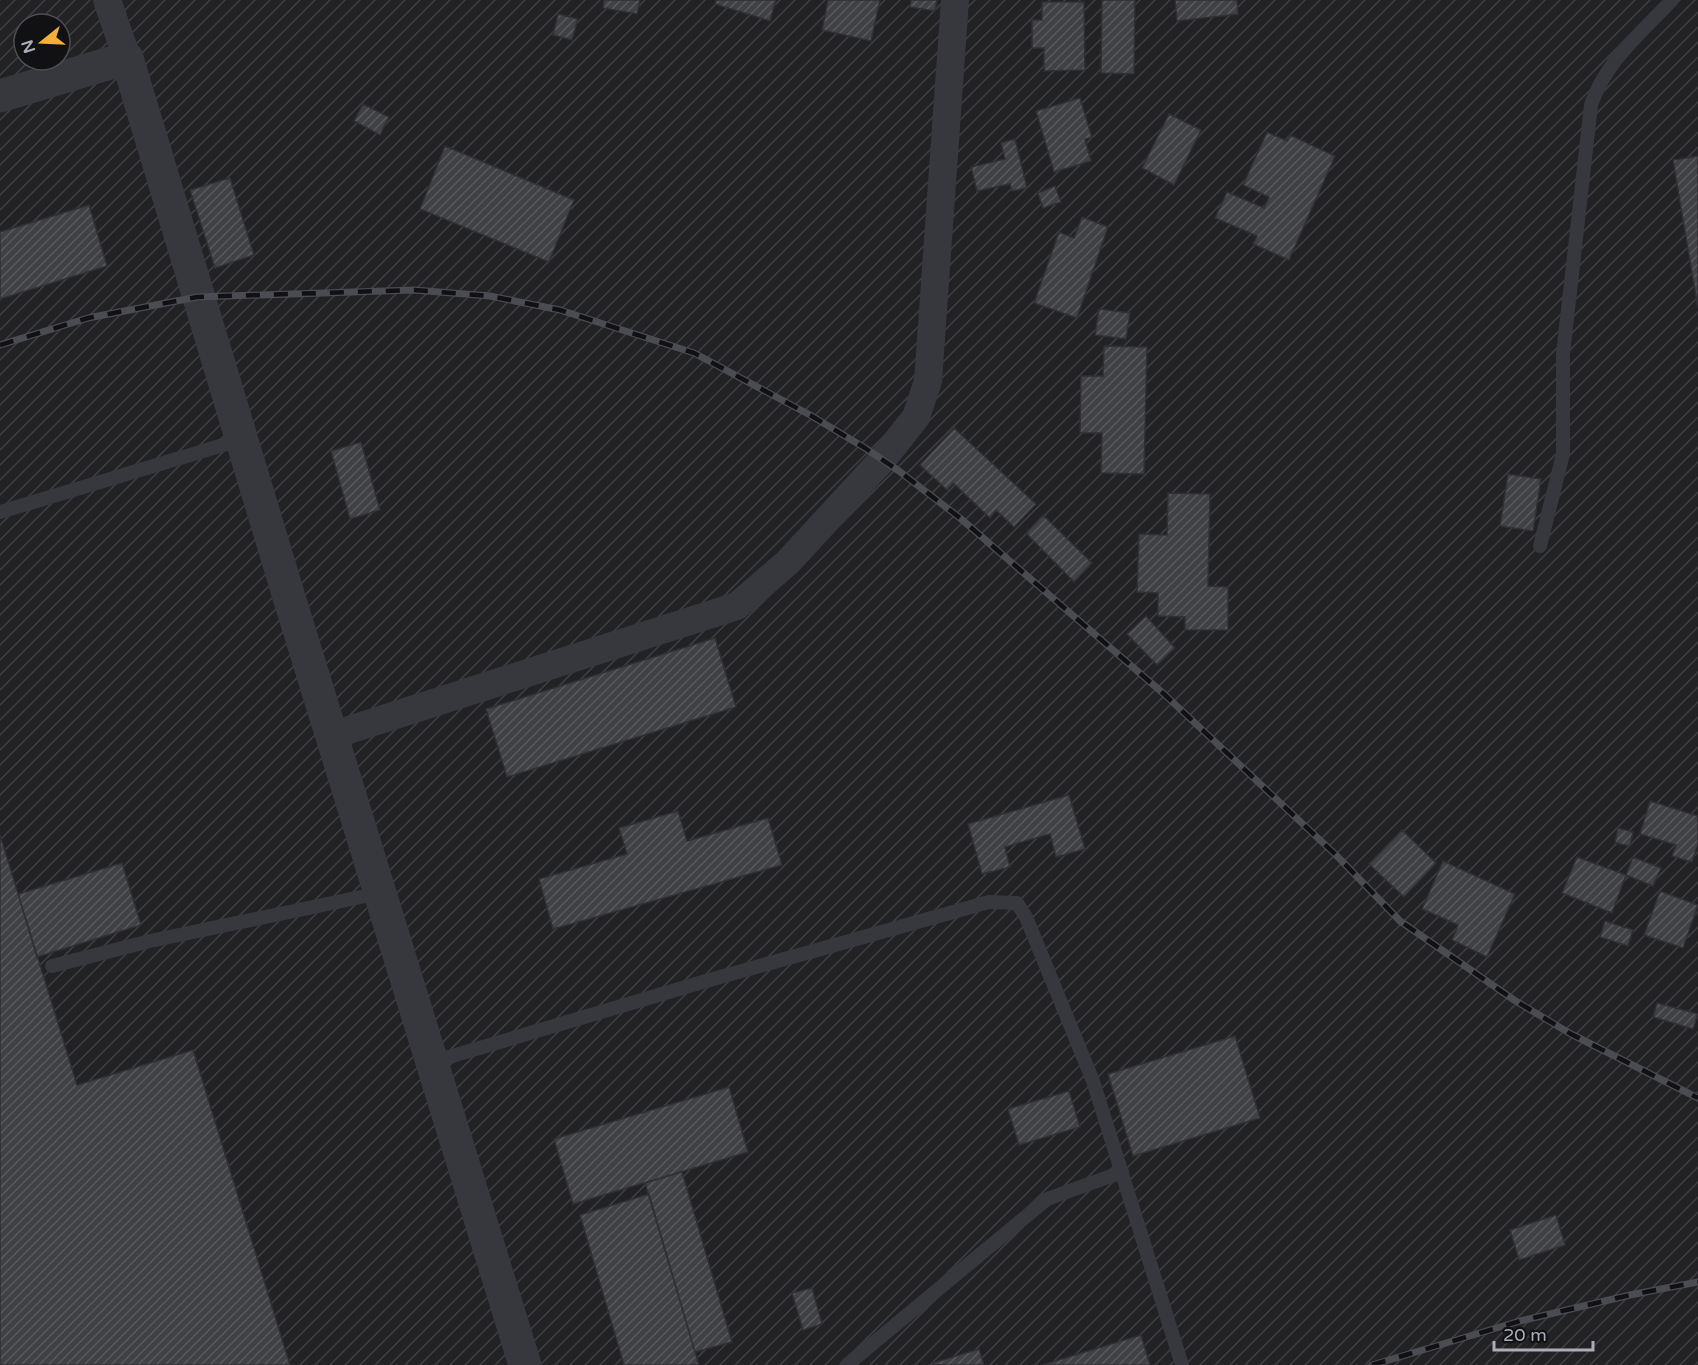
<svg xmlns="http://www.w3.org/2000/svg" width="1698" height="1365" font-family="'Varela Round',sans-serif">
  <defs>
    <pattern id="industrial-furrows" width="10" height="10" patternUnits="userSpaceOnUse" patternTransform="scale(1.5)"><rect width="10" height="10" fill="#222225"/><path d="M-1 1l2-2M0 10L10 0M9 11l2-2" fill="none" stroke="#3f3f43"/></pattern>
    <pattern id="building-hatch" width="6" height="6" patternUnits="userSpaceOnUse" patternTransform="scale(1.5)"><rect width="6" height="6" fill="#404145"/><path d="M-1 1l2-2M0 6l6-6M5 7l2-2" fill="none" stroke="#595a5e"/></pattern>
  </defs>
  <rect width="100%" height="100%" fill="#161618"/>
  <path fill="url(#industrial-furrows)" fill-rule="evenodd" d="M0,0H1698V1365H0ZM24,24H60V60H24Z"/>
  <path fill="url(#building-hatch)" stroke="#303034" stroke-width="1.5" d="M604,0H640L637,14L603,8Z
    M716,0H776L770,21L715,4Z
    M828,0H880L871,41L822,30Z
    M911,0H937L935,11L910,7Z
    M1102,0H1135L1134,74L1101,73Z
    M1175,0H1237L1238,14L1177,21Z
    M1042,2H1084L1085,70L1044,71V48H1032V20H1042Z
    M558,14L578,19L572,40L553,35Z
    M1080,98L1092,138L1085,139L1091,161L1054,172L1036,111Z
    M363,104L389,117L380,135L354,121Z
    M1169,114L1201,130L1174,185L1142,168Z
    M1267,132L1287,141L1290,135L1335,156L1289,260L1253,244L1257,236L1215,218L1227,192L1264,208L1269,197L1243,185Z
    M1015,139L1027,188L1012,191L1010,184L977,191L971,167L1005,159L1001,143Z
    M445,146L574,200L549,262L420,209Z
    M1698,156V308L1673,160Z
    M230,178L254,255L215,268L190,190Z
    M1055,186L1061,202L1043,208L1038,193Z
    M89,205L107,266L0,299V232Z
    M1082,217L1108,227L1077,318L1034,303L1059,232L1074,238Z
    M1099,309L1130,313L1126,339L1095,335Z
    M1104,346L1147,347L1144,474L1101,473L1102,433H1080L1081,376H1103Z
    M954,428L1036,504L1014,527L996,510L990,518L953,483L947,490L920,465Z
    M361,442L380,510L350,519L331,451Z
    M1508,474L1541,479L1533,531L1500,526Z
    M1168,493L1210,494L1208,586L1228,587V630H1185V617L1158,616V593L1137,592L1139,534L1167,535Z
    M1043,515L1092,563L1074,582L1026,533Z
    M1146,616L1175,648L1157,665L1127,634Z
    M715,638L736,707L507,777L486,709Z
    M1069,795L1085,849L1056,857L1050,834L1005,847L1010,867L982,874L968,824Z
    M1650,801L1698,816V844L1692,862L1672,856L1676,845L1640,834Z
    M678,811L687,841L768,818L782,865L553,929L539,879L627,854L619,828Z
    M1618,828L1633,832L1630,846L1615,843Z
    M1402,830L1436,863L1404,897L1369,864Z
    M0,835L77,1085L193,1050L290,1365H0Z
    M1577,857L1626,875L1612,913L1562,893Z
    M1633,857L1661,868L1653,886L1626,875Z
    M1443,861L1515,894L1487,957L1452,940L1458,925L1422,909Z
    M122,863L141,925L37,957L18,894Z
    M1660,891L1698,905L1683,948L1644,935Z
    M1605,921L1633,930L1628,946L1600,937Z
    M1657,1003L1698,1014L1693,1029L1653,1017Z
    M1235,1036L1260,1118L1133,1156L1108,1074Z
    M729,1087L748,1152L573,1204L554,1139Z
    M1069,1091L1080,1127L1019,1145L1008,1109Z
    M682,1172L732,1342L695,1352L645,1183Z
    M649,1194L695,1352L699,1365H624L580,1215Z
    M1556,1215L1565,1245L1519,1260L1510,1230Z
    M812,1288L822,1324L803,1330L792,1293Z
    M1141,1335L1150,1365H1042Z
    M979,1349L984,1365H934L933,1363Z"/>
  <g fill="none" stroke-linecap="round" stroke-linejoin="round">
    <path stroke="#37383d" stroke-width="14" d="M0,512L240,440
      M1540,546L1563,454V354L1591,105C1605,62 1642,32 1672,0
      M52,966L150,941L380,893
      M432,1062L706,981L989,902L1017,903L1026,917L1093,1081L1182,1365
      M847,1365L1047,1199L1122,1172"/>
    <path stroke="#37383d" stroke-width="28" d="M107,0L127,58
      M333,735L737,606L788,562L882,460L916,417L928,381L955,0"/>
    <path stroke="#37383d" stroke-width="33" d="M0,96L127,58C256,495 391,929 525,1365"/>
    <defs>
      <path id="rail" d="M0,345L88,318L197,297L414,290L490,296L560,310L694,353L810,415L865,448L899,471L960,518L1164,694L1336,855L1400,921L1514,1000L1571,1034L1698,1098
        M1372,1365L1520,1321L1630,1295L1698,1282"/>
    </defs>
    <use href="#rail" stroke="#4a4c52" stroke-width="7"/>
    <use href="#rail" stroke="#111113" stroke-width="4.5" stroke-dasharray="14" stroke-linecap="butt"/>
  </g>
  <g transform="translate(42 42) rotate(252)"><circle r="28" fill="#111113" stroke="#4d4f55" stroke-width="1.5"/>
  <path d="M0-4.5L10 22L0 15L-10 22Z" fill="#f2b134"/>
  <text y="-9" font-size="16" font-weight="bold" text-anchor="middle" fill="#a8adb8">N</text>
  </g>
  <path d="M1494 1341v9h99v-9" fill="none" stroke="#a8adb8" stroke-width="3"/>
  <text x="1503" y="1341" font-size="18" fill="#a8adb8" stroke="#111113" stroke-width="4.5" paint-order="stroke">20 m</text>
</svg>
